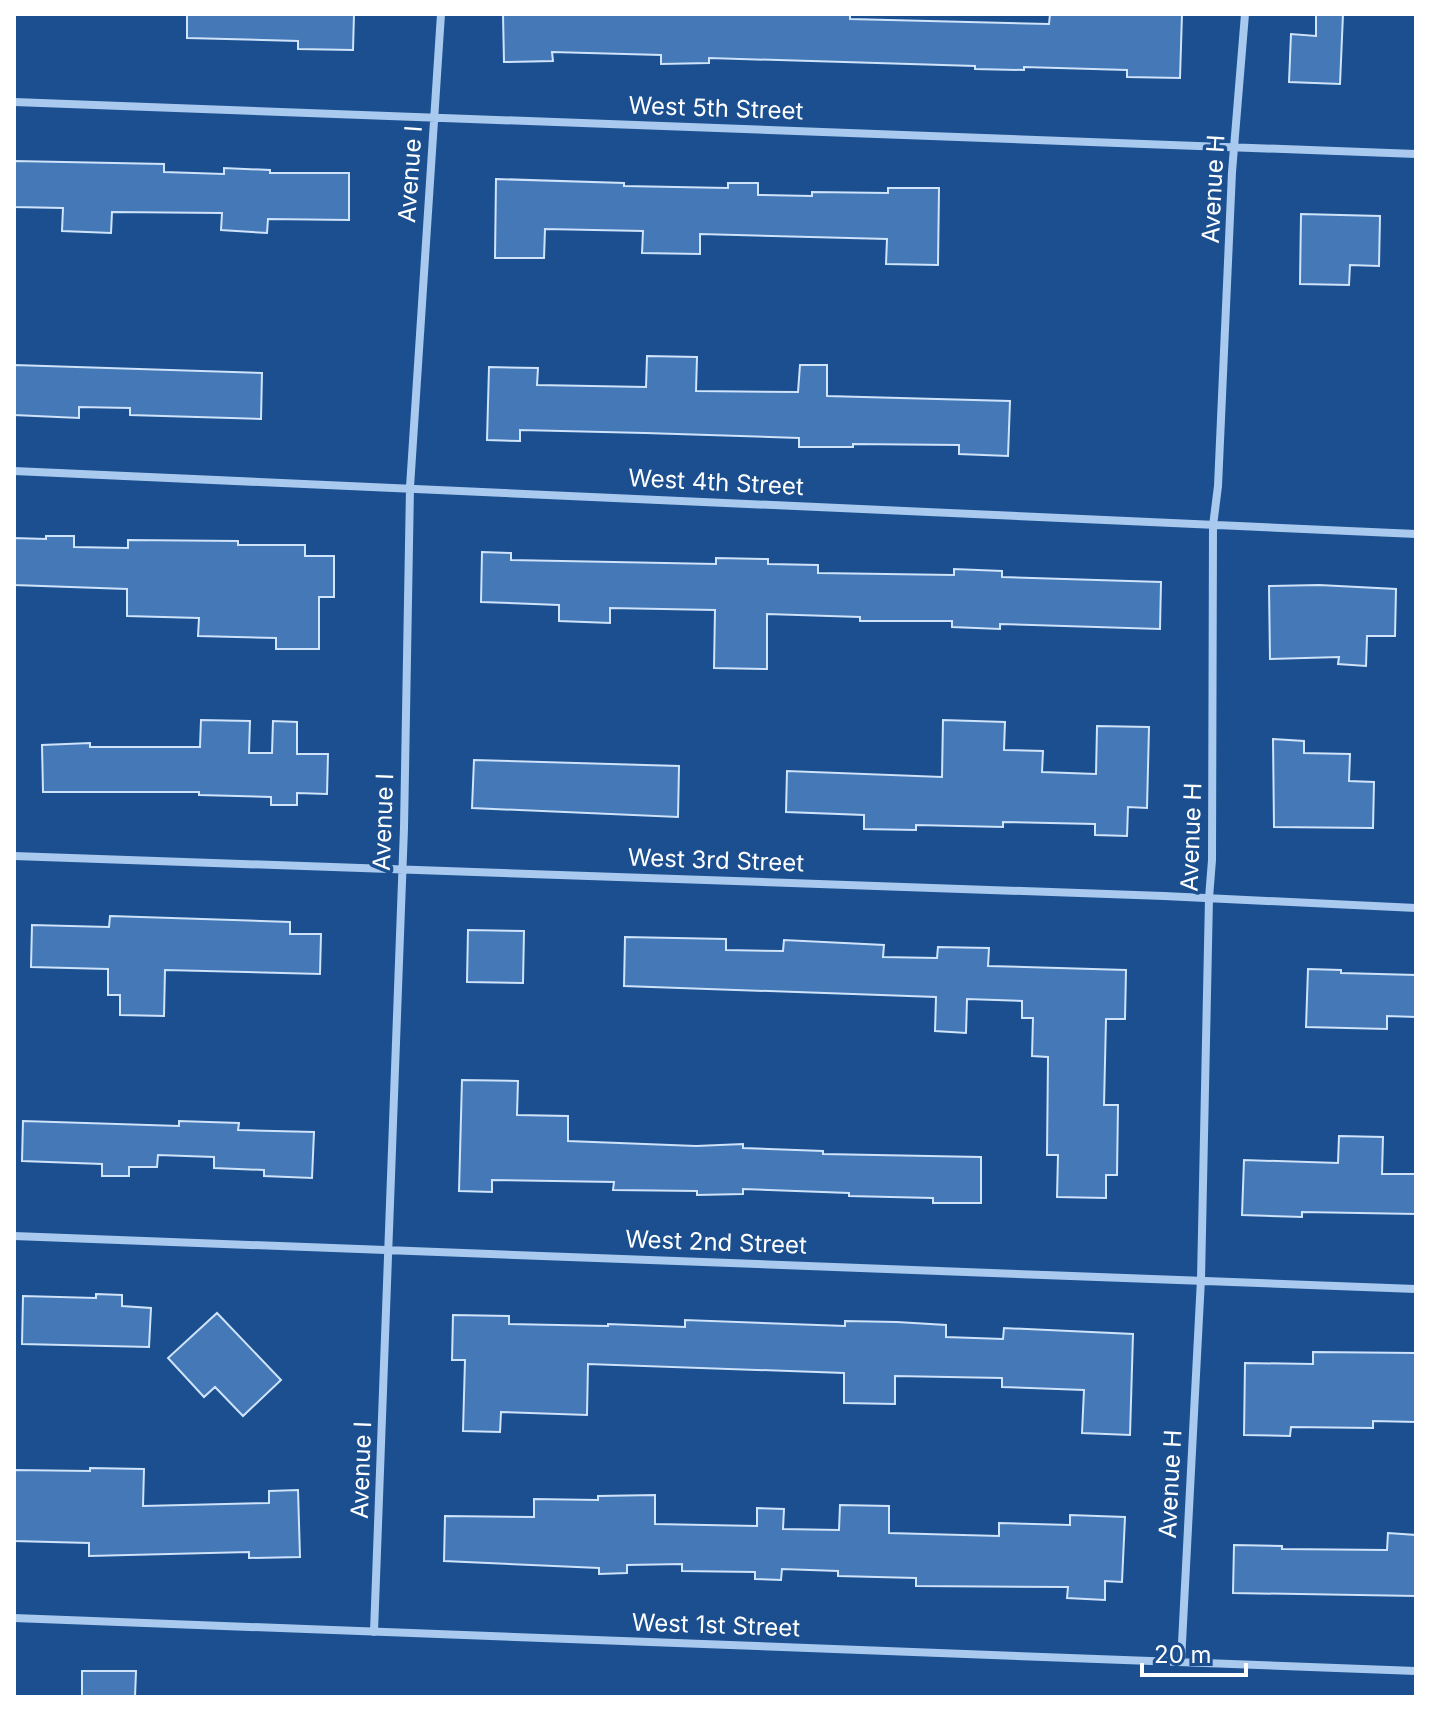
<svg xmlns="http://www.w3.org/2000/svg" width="1430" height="1711" font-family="Inter,sans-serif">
  <rect width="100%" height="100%" fill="#1b4f8f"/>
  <path fill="#4478b7" stroke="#cfe3fa" stroke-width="2" d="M187,14H354L353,50L298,49V41L187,38Z
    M503,14H850V19L1049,24L1050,14H1182L1180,78L1127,77V70L1024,67V70L975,69V66L709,58V63L661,64V55L552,52L553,61L504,62Z
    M1316,14H1343L1340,84L1289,82L1291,34L1316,36Z
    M14,161L164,164V172L224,174V168L270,170V173H349V220L268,219L267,233L221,230L222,213L112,212L111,233L62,231L63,208L14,207Z
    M496,179L624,183V186L728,188V183H758V195L812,196V192L888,193V188H939L938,265L886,264L887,239L700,234V254L642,253L643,231L545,229L544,258H495Z
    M1301,214L1380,216L1379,266L1350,265L1349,285L1300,284Z
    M647,356L697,357L696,391L798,392L800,365H827V396L1010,401L1008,456L959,454V445L853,444V447H799V438L645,433L520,430V441L487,440L489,367L538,368L537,385L646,387Z
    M14,365L262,373L261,419L130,415V408L79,407V418L14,415Z
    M46,536H74V547L128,548V540L238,541V545H305V556H334V597H319V649H276V638L198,636L199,618L127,616V589L14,585V538L46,539Z
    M482,552L511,553V560L716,564V558L768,559V564L818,565V573L954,575V569L1002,571V577L1161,582L1160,629L1000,624V629L952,627V621H860V617L767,614V669L714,668L715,610L610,608V623L559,621V605L481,602Z
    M1319,585L1396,589L1395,636H1367L1366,666L1338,664L1339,657L1270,659L1269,586Z
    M201,720L250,721L249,753H272L273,721L297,722V754H328L327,794L297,793V805H271V797L199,795V792H43L42,745L90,743V747H200Z
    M943,720L1005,722L1004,750L1043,751L1042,772L1096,774L1097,726L1149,727L1147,808L1128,807L1127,836L1095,835V824L1003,822V827L916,825V830L864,829V815L786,812L787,771L942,777Z
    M1273,739L1304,741V753L1350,754L1349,781L1374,782L1373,828L1274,827Z
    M474,760L679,766L678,817L472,808Z
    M110,916L290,922V934H321L320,974L165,970L164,1016L120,1015V995H108V969L31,967L32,925L109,927Z
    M468,930L524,931L523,983L467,982Z
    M625,937L726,939V950L783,951L784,940L884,945L883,957L937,958L938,947L989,948L988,966L1126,970L1125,1019H1106L1104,1105H1118L1117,1175H1106V1198L1057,1197L1058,1155H1047L1048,1057L1032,1056L1033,1018H1022V1001L967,999L966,1033L935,1031L936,997L624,986Z
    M1308,969L1341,970V973L1416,975V1017L1387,1016V1029L1306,1027Z
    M462,1080L518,1081L517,1115L568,1116V1141L696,1146L743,1144V1148L823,1151V1154L981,1157V1203H933V1198L849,1196V1193L743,1189V1194L697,1195V1191L613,1190L614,1182L492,1180V1192L459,1191Z
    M23,1121L179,1126V1121L239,1123L238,1130L314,1132L312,1178L264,1176V1170L214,1168V1157L158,1155L157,1167H129V1176H102V1164L22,1161Z
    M1339,1136L1383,1137L1382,1174H1416V1214L1302,1212V1217L1242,1215L1244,1160L1338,1163Z
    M96,1294L122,1295V1306L151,1308L149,1347L22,1344L23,1296L96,1298Z
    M217,1313L281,1380L243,1416L215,1387L204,1397L168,1358Z
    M453,1315L509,1316V1324L608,1326V1324L685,1327V1320L845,1326V1321L897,1322L946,1325V1337L1003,1339L1004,1328L1133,1334L1130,1435L1082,1433L1084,1390L1002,1387V1378L895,1376V1404L844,1403V1373L588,1364L587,1415L501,1412L500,1432L463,1431L465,1360H452Z
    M1313,1352L1416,1353V1422L1373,1421V1428L1291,1427L1290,1436L1244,1435L1245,1363L1313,1364Z
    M90,1468L144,1469L143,1506L269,1503V1491L298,1490L300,1557L249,1558V1552L89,1556V1543L14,1541L15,1470L90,1471Z
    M655,1495V1524L757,1526V1508L784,1509L783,1529L839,1530L840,1505L889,1506V1533L999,1536V1523L1070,1525V1515L1125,1517L1122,1582L1105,1581V1600L1067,1598L1068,1587L916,1586V1578L838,1576V1571L782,1569L781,1580L755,1579V1572L682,1571V1564L627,1565V1573L599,1574V1568L444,1561L445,1516L534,1517V1499L598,1500V1496Z
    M1388,1533L1416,1535V1596L1233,1593L1234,1545L1282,1546V1549L1387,1550Z
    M82,1671H136L135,1697H82Z"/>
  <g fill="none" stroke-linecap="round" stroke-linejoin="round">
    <path stroke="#a9c9ee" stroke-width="8" d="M14,102L1416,154
      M14,471L1416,534
      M14,856L1164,896L1416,908
      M14,1236L1416,1289
      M14,1618L1416,1671
      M374,1632L404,828L410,487L441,14
      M1181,1662L1201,1279L1209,898L1212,860L1213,526L1218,486L1232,172L1245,14"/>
  </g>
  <g text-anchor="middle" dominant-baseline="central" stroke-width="7" stroke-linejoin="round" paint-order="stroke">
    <g font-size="24" fill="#fff" stroke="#1b4f8f">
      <text transform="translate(716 108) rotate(2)">West 5th Street</text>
      <text transform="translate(410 174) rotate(-86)">Avenue I</text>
      <text transform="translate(1213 189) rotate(-87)">Avenue H</text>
      <text transform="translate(716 482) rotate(3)">West 4th Street</text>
      <text transform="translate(383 822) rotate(-88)">Avenue I</text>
      <text transform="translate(1191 837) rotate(-88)">Avenue H</text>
      <text transform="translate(716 860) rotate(2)">West 3rd Street</text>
      <text transform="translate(716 1242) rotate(2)">West 2nd Street</text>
      <text transform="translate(361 1470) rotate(-88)">Avenue I</text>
      <text transform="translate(1170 1484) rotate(-87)">Avenue H</text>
      <text transform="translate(716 1625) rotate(2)">West 1st Street</text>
    </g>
  </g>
  <rect width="1430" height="1711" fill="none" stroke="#ffffff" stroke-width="32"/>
  <path d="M1142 1663v12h104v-12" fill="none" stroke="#ffffff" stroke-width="4"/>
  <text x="1154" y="1663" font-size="24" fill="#ffffff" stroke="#1b4f8f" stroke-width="6" paint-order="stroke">20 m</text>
</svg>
